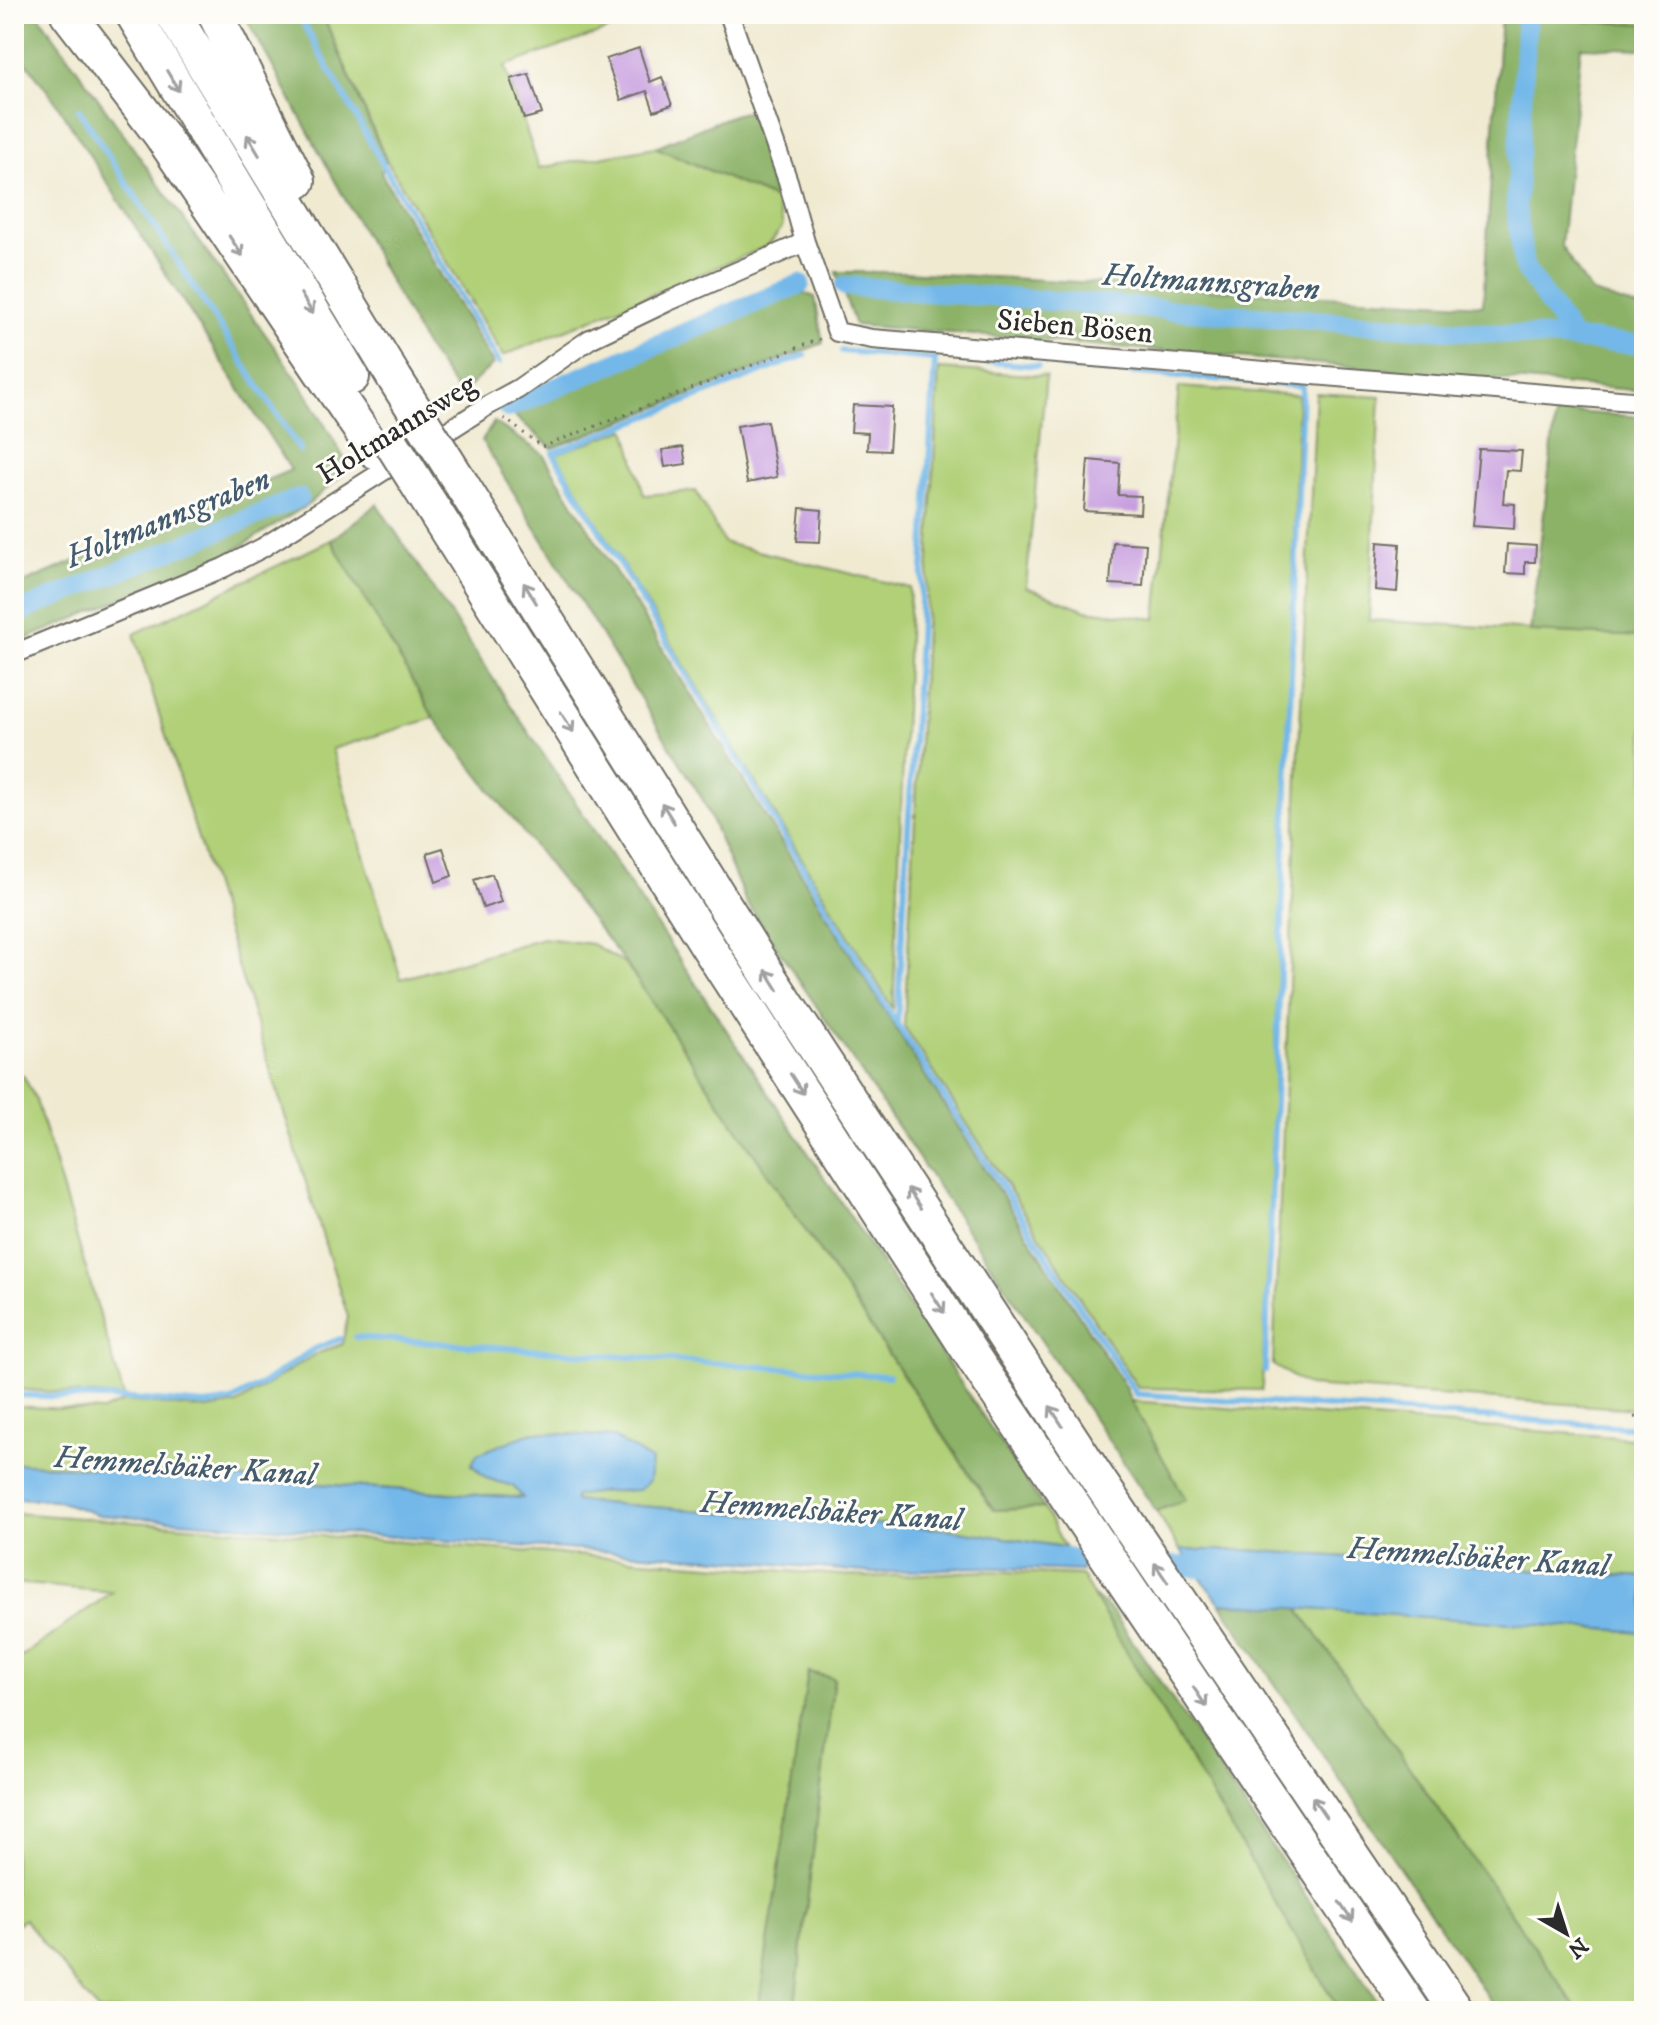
<svg xmlns="http://www.w3.org/2000/svg" width="1658" height="2025" font-family="'IM FELL DW Pica',serif">
  <rect width="100%" height="100%" fill="#fdfcf7"/>
  <filter id="ink" filterUnits="userSpaceOnUse"><feTurbulence type="fractalNoise" baseFrequency=".0125" numOctaves="2"/><feDisplacementMap in="SourceGraphic" scale="16" xChannelSelector="R" yChannelSelector="G"/><feConvolveMatrix kernelMatrix="1 2 1 2 8 2 1 2 1" color-interpolation-filters="sRGB"/></filter>
  <filter id="wash" filterUnits="userSpaceOnUse"><feTurbulence type="fractalNoise" baseFrequency=".006" numOctaves="4" result="noise"/><feDisplacementMap in="SourceGraphic" scale="32" xChannelSelector="R" yChannelSelector="G"/><feGaussianBlur stdDeviation="1.8" result="paint"/><feColorMatrix in="noise" values="0 0 0 0 0 0 0 0 0 0 0 0 0 0 0 0 0 1.4 0 .05"/><feComposite in="paint" operator="in"/></filter>
  <g filter="url(#wash)">
    <rect width="100%" height="100%" fill="#f0ead1"/>
    <path fill="#b1d078" stroke="#6e7e52" stroke-width="2" d="M335,14H653L505,66L539,168L655,147L775,199L783,226L768,246L503,356L387,161L324,18Z
      M1584,14H1644V24L1584,21Z
      M939,369L1046,376L1026,587L1086,610L1156,619L1179,387L1298,395L1291,636L1262,1390L1138,1388L904,1026Z
      M1316,393L1380,397L1369,620L1644,637V1211L1636,1409L1308,1386L1273,1365L1304,634Z
      M626,429L644,495L696,491L724,543L910,588L893,1009L556,454Z
      M331,540L434,718L332,749L401,979L543,938L592,944L627,965L993,1510L1044,1508L1064,1547L953,1530L575,1501V1496L601,1492L651,1460L613,1437L533,1432L472,1465L486,1478L513,1486L524,1498L14,1463V1406L102,1411L125,1401L207,1409L237,1404L314,1355L342,1344L348,1317L134,634Z
      M23,1075L36,1100L124,1397L14,1389V1078Z
      M1131,1401L1644,1439V1577L1245,1550H1180L1156,1511L1185,1499Z
      M14,1513L868,1577L984,1571L1081,1575L1340,2011H794L834,1679L809,1672L758,2011H98L24,1919L14,1926V1662L112,1592L14,1583Z
      M1298,1608L1644,1632V2011H1579Z"/>
    <path fill="#8cb268" stroke="#5c6e4a" stroke-width="2" d="M14,14H38L302,386L350,468L309,504L227,555L14,644V587L291,470L55,101L14,46Z
      M244,14H320L324,18L386,161L381,173L493,364L460,395L424,344Z
      M1501,14H1584V21L1644,24V49L1581,47L1561,246L1591,292L1644,310V391L855,325L836,272H903L1483,305Z
      M750,111L775,199L655,147L733,115Z
      M801,292L815,297L823,343L552,448L511,413Z
      M1556,411L1644,417V637L1530,632Z
      M494,422L543,454L912,1055L1125,1387L1131,1401L1186,1500L1156,1511L745,900L703,800L482,441Z
      M377,504L1044,1508L994,1510L627,965L434,718L331,540Z
      M1092,1594L1112,1611L1384,2011H1340Z
      M1220,1603L1298,1608L1579,2011H1497Z
      M808,1672L834,1678L794,2011H758Z"/>
    <path fill="#73b8e9" stroke="#4f728a" stroke-width="2" d="M533,1432L613,1437L651,1460L649,1481L639,1490L601,1492L575,1496V1501L953,1530L1064,1547L1081,1571L976,1567L873,1573L721,1559L532,1547L99,1515L55,1500L14,1498V1463L523,1498L513,1486L486,1478L472,1464L477,1454Z
      M1180,1550H1245L1644,1577V1632L1220,1603Z"/>
    <g fill="none" stroke-linecap="round" stroke-linejoin="round">
      <path stroke="#73b8e9" stroke-width="6" d="M298,14L385,168L499,363
        M79,110L300,450
        M842,351L935,359L897,1024L1136,1394L1644,1428
        M805,355L553,453L896,1023
        M966,360L1038,366
        M1063,367L1302,386L1265,1371
        M356,1337L889,1376
        M14,1395L132,1399L206,1405L232,1401L264,1383L314,1349L340,1339
        M1641,1403L1644,1320"/>
      <path stroke="#73b8e9" stroke-width="20" d="M1527,14L1516,207L1524,267L1573,339L1644,345
        M845,286L1573,339
        M508,408L800,284
        M14,614L299,498
        M1048,1557L1115,1561
        M1151,1564L1219,1569"/>
    </g>
    <g id="blocks">
      <path fill="#c69cdf" d="M639,48L650,82L662,77L672,105L654,111L647,91L621,100L606,59Z
        M529,74L542,114L524,119L511,79Z
        M853,405L892,407L889,451L867,450L868,433L851,432Z
        M767,421L777,477L747,483L737,426Z
        M683,447L686,464L665,467L662,450Z
        M1479,449L1522,451L1520,471L1506,470L1503,503L1515,504L1514,529L1472,526Z
        M1088,460L1120,463L1118,495L1141,496L1140,514L1084,511Z
        M800,508L822,510L820,542L797,541Z
        M1113,542L1146,544L1143,586L1110,584Z
        M1378,542L1400,544L1397,592L1375,590Z
        M1507,544L1536,546L1535,562H1525V574L1505,573Z
        M443,848L452,876L436,882L427,853Z
        M492,874L501,902L483,908L474,880Z"/>
    </g>
  </g>
  <g filter="url(#ink)">
    <use href="#blocks" fill-opacity="0" stroke="#706e65" stroke-width="2"/>
    <g fill="none" stroke-linecap="round" stroke-linejoin="round">
      <defs>
        <path id="street" d="M729,14L788,181L805,242L837,332L872,339L1644,402
          M429,443L487,406L518,389L590,339L669,301L805,242
          M14,654L223,568L262,548L407,456"/>
        <path id="highway" d="M68,14L161,135L375,451
          M133,14L352,377
          M173,14L395,379
          M215,14L298,181
          M462,485L771,980L1099,1481L1457,2011
          M437,515L709,948L975,1360L1413,2011"/>
      </defs>
      <use href="#street" stroke="#706e65" stroke-width="22"/>
      <use href="#highway" stroke="#706e65" stroke-width="38"/>
      <path stroke="#706e65" stroke-width="3" stroke-dasharray="2 6" stroke-linecap="butt" d="M504,418L542,447L822,338
        M1634,1417L1644,1418"/>
      <use href="#street" stroke="#fff" stroke-width="18"/>
      <use href="#highway" stroke="#fff" stroke-width="34"/>
      <defs>
        <path id="highway-bridge" d="M395,379L462,485
          M391,442L437,515"/>
      </defs>
      <use href="#highway-bridge" stroke="#706e65" stroke-width="38" stroke-linecap="butt"/>
      <use href="#highway-bridge" stroke="#fff" stroke-width="34"/>
    </g>
    <defs><path id="oneway-shaft" d="M-6 0H5M1.5-3L5.5 0L1.5 3" fill="none" stroke-width="1.6" stroke-linecap="round" stroke-linejoin="round" transform="scale(2)"/></defs>
    <g stroke="#a0a0a0">
      <use href="#oneway-shaft" transform="translate(173 81) rotate(59)"/>
      <use href="#oneway-shaft" transform="translate(253 145) rotate(-121)"/>
      <use href="#oneway-shaft" transform="translate(236 246) rotate(56)"/>
      <use href="#oneway-shaft" transform="translate(307 304) rotate(59)"/>
      <use href="#oneway-shaft" transform="translate(530 593) rotate(-122)"/>
      <use href="#oneway-shaft" transform="translate(567 722) rotate(58)"/>
      <use href="#oneway-shaft" transform="translate(668 813) rotate(-122)"/>
      <use href="#oneway-shaft" transform="translate(772 980) rotate(-122)"/>
      <use href="#oneway-shaft" transform="translate(797 1084) rotate(57)"/>
      <use href="#oneway-shaft" transform="translate(914 1198) rotate(-123)"/>
      <use href="#oneway-shaft" transform="translate(938 1303) rotate(57)"/>
      <use href="#oneway-shaft" transform="translate(1056 1416) rotate(-123)"/>
      <use href="#oneway-shaft" transform="translate(1161 1573) rotate(-124)"/>
      <use href="#oneway-shaft" transform="translate(1200 1697) rotate(56)"/>
      <use href="#oneway-shaft" transform="translate(1319 1807) rotate(-124)"/>
      <use href="#oneway-shaft" transform="translate(1346 1912) rotate(56)"/>
    </g>
  </g>
  <g text-anchor="middle" dominant-baseline="central" stroke-width="6" stroke-linejoin="round" paint-order="stroke">
    <g font-size="30" fill="#2b2b2b" stroke="#fdfcf7">
      <text transform="translate(1075 327) rotate(5)">Sieben Bösen</text>
      <text transform="translate(397 430) rotate(-32)">Holtmannsweg</text>
    </g>
    <g font-size="32" font-style="italic" fill="#445c6e" stroke="#fdfcf7">
      <text transform="translate(1211 283) rotate(4)">Holtmannsgraben</text>
      <text transform="translate(168 519) rotate(-22)">Holtmannsgraben</text>
      <text transform="translate(185 1467) rotate(4)">Hemmelsbäker Kanal</text>
      <text transform="translate(831 1512) rotate(4)">Hemmelsbäker Kanal</text>
      <text transform="translate(1478 1558) rotate(4)">Hemmelsbäker Kanal</text>
    </g>
  </g>
  <rect width="1658" height="2025" fill="none" stroke="#fdfcf7" stroke-width="48"/>
  <g transform="translate(1566 1933) rotate(141)" stroke="#fdfcf7" stroke-width="6" paint-order="stroke">
  <path d="M0-6L14 30L0 20L-14 30Z" fill="#2b2b2b"/>
  <text y="-12" font-size="22" font-weight="bold" text-anchor="middle" fill="#2b2b2b">N</text>
  </g>
</svg>
